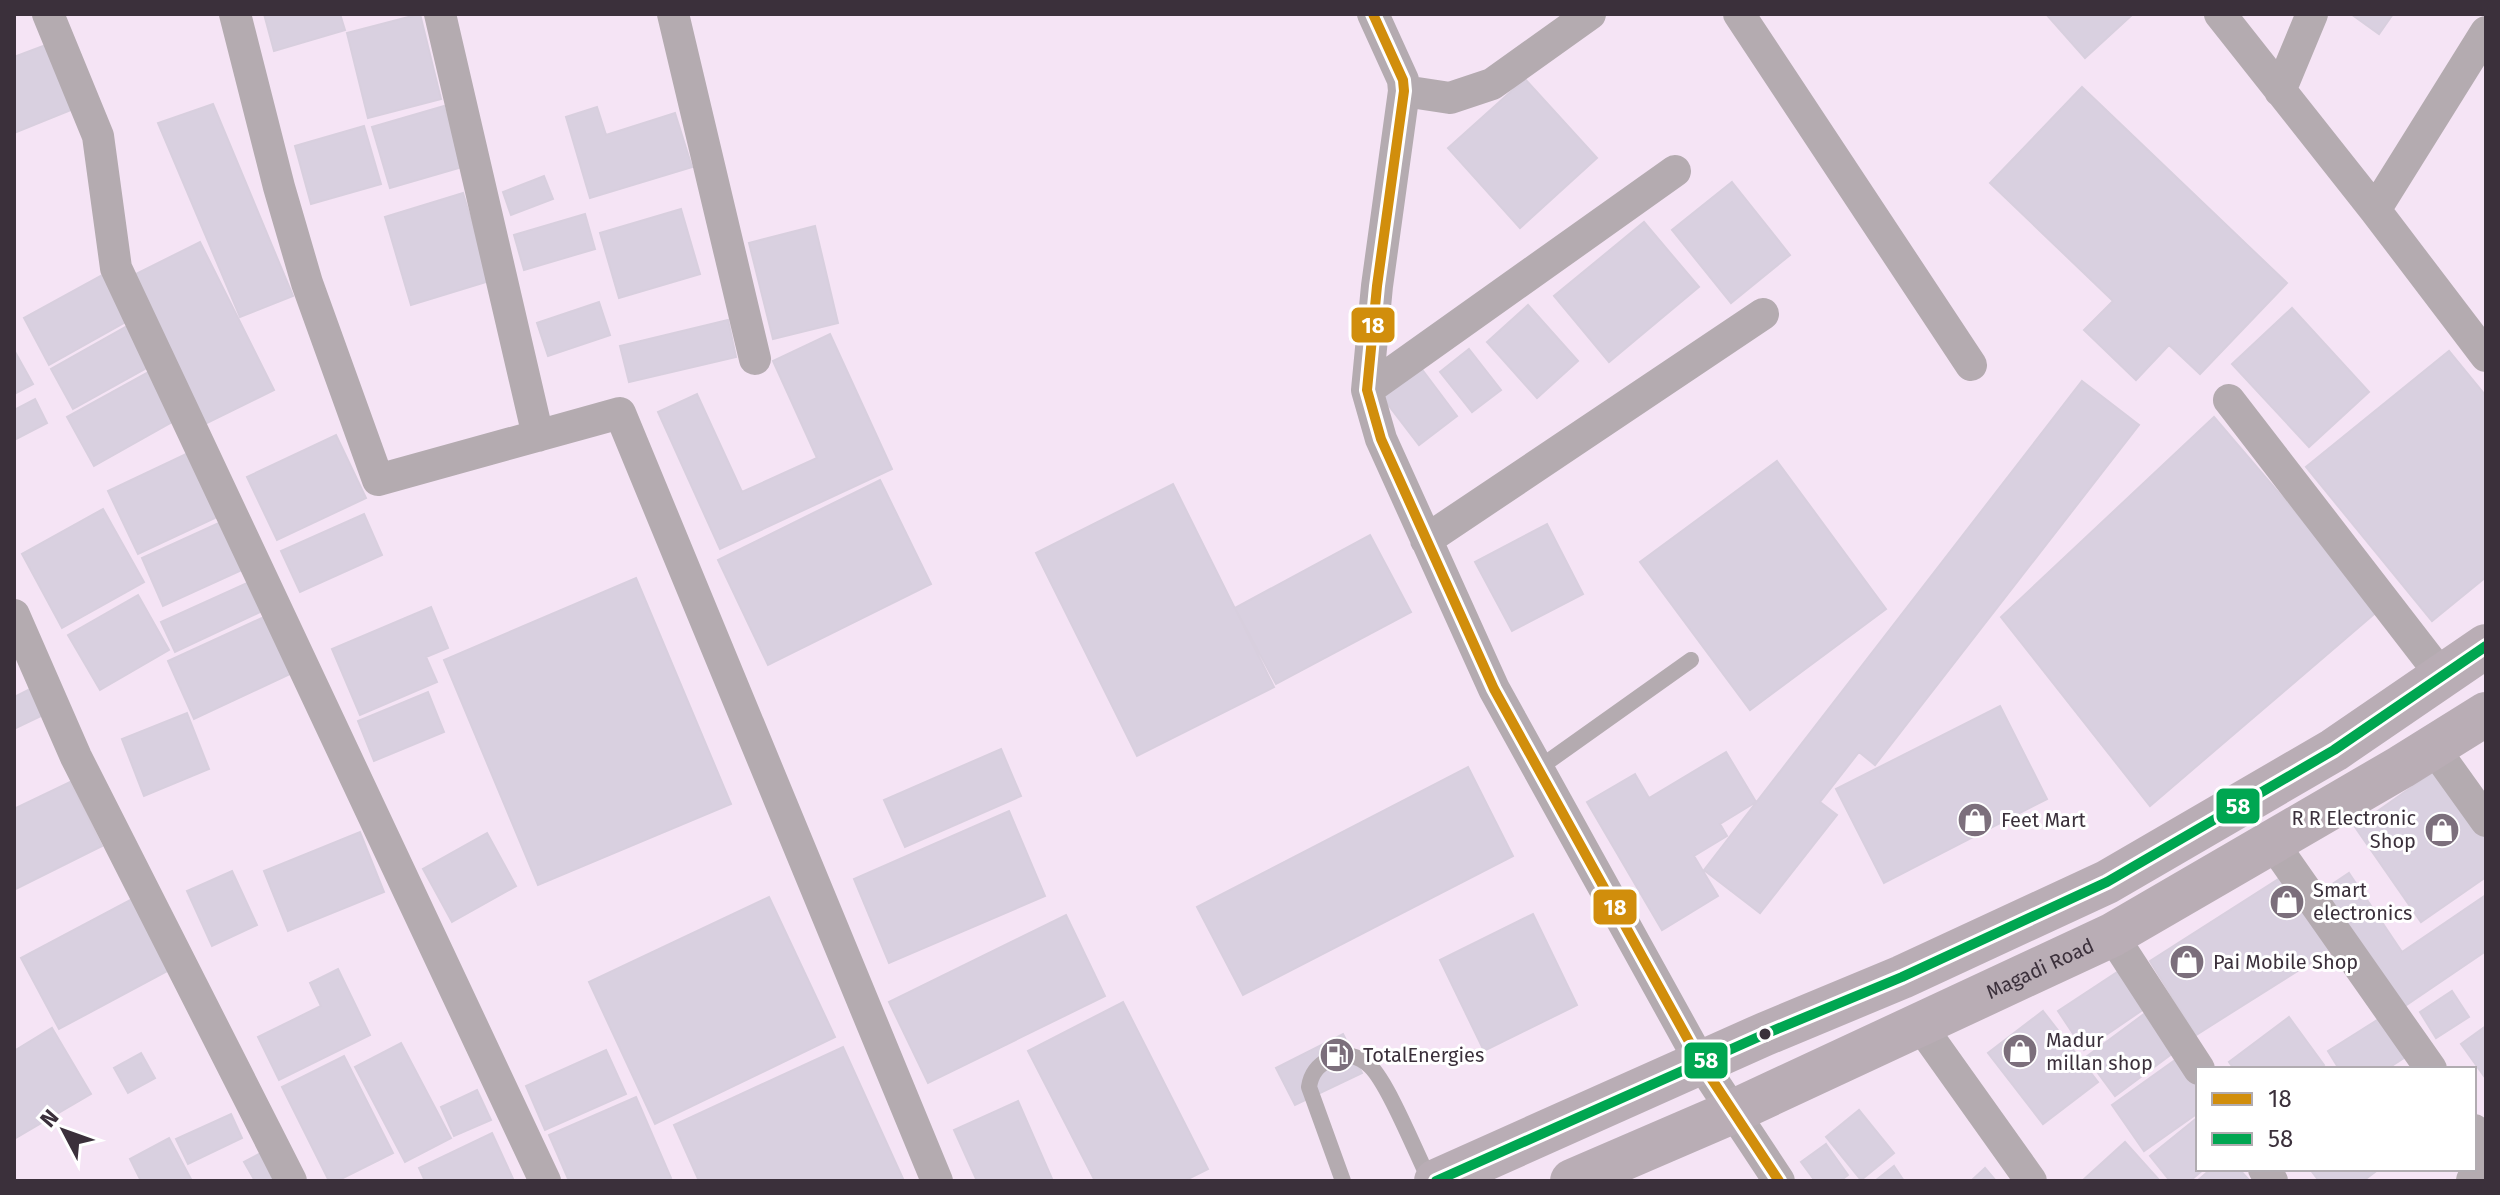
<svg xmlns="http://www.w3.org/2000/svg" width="2500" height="1195" font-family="'Fira Sans',sans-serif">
  <rect width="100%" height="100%" fill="#f5e4f5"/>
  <path fill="#d9d0e0" stroke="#d8cfde" stroke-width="2" d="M264,14H340L345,30L274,51Z
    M420,14L441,99L368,118L347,33Z
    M2046,14H2133L2085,58Z
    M2351,14H2393L2379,34Z
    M51,43L76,108L14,133V57Z
    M1525,79L1597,158L1520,228L1448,148Z
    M2082,87L2287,283L2200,374L2169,345L2136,380L2084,330L2113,301L1990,183Z
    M213,104L293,296L240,317L158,123Z
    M444,106L462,167L390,188L372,127Z
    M597,107L606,135L675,113L692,167L590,198L566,117Z
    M364,126L381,184L311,204L295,146Z
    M544,176L553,199L511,215L503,192Z
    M1732,182L1790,255L1731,303L1672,230Z
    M463,193L489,281L411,305L385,217Z
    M681,209L700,274L619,298L600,233Z
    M585,214L595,249L524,270L514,235Z
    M1644,222L1699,287L1609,362L1554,296Z
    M815,226L838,323L773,339L749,243Z
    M200,242L274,390L201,426L128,278Z
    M104,274L129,320L49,365L24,318Z
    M599,302L610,335L548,356L537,323Z
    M1528,305L1578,361L1537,398L1487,342Z
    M2292,308L2369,392L2309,447L2232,364Z
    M728,320L736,357L629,382L620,346Z
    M127,326L150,366L73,409L51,369Z
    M830,334L892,469L720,549L658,412L697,394L742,492L817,458L773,361Z
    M1469,349L1501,390L1472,412L1440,372Z
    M14,350L33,384L14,394Z
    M2449,351L2486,396V577L2432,621L2306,467Z
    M1415,360L1457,416L1419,445L1376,389Z
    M152,370L179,418L94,466L67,417Z
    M2082,381L2139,425L1875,765L1859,752L1820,802L1837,815L1760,913L1704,870Z
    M35,399L47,423L14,440V410Z
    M2214,417L2379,610L2150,806L2001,617Z
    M336,435L366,498L277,540L247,477Z
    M186,454L217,517L138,554L108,491Z
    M1777,461L1886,609L1750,710L1640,562Z
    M880,480L931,584L768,665L718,560Z
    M1173,484L1274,687L1137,756L1036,553Z
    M103,509L144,582L62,628L22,554Z
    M364,514L382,555L300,592L281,551Z
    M223,521L244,569L163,606L142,558Z
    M1547,524L1583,594L1512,631L1475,562Z
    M1370,535L1411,612L1276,684L1235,608Z
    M636,578L731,804L538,885L444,660Z
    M247,583L260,612L175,652L161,622Z
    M138,595L169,650L100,690L68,635Z
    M431,607L448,648L426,657L437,682L360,715L332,649Z
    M264,617L290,674L194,719L168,661Z
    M30,689L43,715L14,729V697Z
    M428,692L444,732L374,761L358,721Z
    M2000,706L2047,799L1884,883L1836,789Z
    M187,713L209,769L144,796L122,739Z
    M1001,749L1021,796L905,847L884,800Z
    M1726,752L1756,802L1720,824L1727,836L1694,856L1718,896L1662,930L1587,802L1635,774L1649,798Z
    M1468,767L1513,856L1243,995L1197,907Z
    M2439,768L2486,835V877L2421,922L2355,827Z
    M70,782L102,846L14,890V809Z
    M1009,811L1045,896L889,963L854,879Z
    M360,832L384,892L288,931L264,871Z
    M487,833L516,886L452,922L423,869Z
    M232,871L257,925L212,946L187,891Z
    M2288,873L2334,948L2196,1035L2150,961Z
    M2349,873L2402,952L2486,895V951L2396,1012L2316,895Z
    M769,897L835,1037L655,1124L589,982Z
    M132,899L169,970L59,1029L21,958Z
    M1533,914L1577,1005L1484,1051L1440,960Z
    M1066,915L1105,996L928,1083L889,1002Z
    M338,969L370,1035L279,1080L258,1037L321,1006L310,983Z
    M2119,971L2144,1009L2084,1050L2058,1011Z
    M2452,991L2469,1017L2436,1038L2420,1012Z
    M1123,1002L1208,1169L1184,1181H1095L1028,1051Z
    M2043,1011L2098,1082L2043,1124L1988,1053Z
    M2144,1014L2173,1053L2115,1096L2086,1057Z
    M2289,1017L2324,1065L2319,1069H2234L2229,1062Z
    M2382,1017L2407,1056L2387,1069H2339L2328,1051Z
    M2486,1026V1079L2461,1044Z
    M52,1028L91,1094L14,1139V1051Z
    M1343,1034L1362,1073L1295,1105L1276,1068Z
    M401,1043L451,1138L405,1162L355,1067Z
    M843,1047L904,1181H699L674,1125Z
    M606,1050L626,1094L545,1130L526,1086Z
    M141,1053L155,1078L128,1093L114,1068Z
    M344,1056L393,1153L337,1181H329L282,1087Z
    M2178,1058L2198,1086V1113L2144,1151L2112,1105Z
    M477,1090L491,1120L454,1136L441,1107Z
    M636,1097L671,1178L665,1181H569L549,1135Z
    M1018,1101L1053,1181H977L954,1130Z
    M1859,1110L1894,1153L1861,1180L1826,1137Z
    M231,1114L242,1138L188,1164L176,1139Z
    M2198,1117V1169H2204L2190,1181H2170L2150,1156Z
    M492,1133L514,1181H425L419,1168Z
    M169,1138L192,1181H141L130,1159Z
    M2125,1142L2160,1181H2082Z
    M1826,1144L1848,1175L1840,1181H1815L1801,1162Z
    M261,1153L273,1181H255L244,1162Z
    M1894,1166L1904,1181H1875Z
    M1985,1168L1996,1181H1971Z
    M2211,1169H2239L2250,1181H2197Z
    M2310,1169H2379L2363,1181H2319Z"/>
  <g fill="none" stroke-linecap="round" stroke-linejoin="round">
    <path stroke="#b4abb0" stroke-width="16" d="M1539,768L1691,660
      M1343,1181L1309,1087C1311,1073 1318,1065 1330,1059C1344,1051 1359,1056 1370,1066C1388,1083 1417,1155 1430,1181"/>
    <path stroke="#b4abb0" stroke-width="32" d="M48,14L98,136L116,268L545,1181
      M235,14L279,187L307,283L378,480L620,413L937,1181
      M440,14L538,436
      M673,14L755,359
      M1373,14L1403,80L1404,91L1377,286L1367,390L1381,439L1494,689L1701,1063L1779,1181
      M1739,14L1971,365
      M2220,14L2375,210L2486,356
      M1404,91L1450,98L1492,84L1590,14
      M2280,91L2312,14
      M2375,210L2486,32
      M1367,390L1675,171
      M2229,400L2442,676
      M1426,540L1763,314
      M14,615L76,757L291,1181
      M2433,747L2486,821
      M2272,842L2431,1069
      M2112,935L2199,1069
      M1920,1025L2031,1181
      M2474,1130L2486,1147
      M2264,1169L2272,1181"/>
    <path stroke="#b4abb0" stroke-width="40" d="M2476,1181L2486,1173"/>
    <g stroke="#b9adb5" stroke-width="44">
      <path d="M1436,1181L1765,1034L1902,977L2107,882L2334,750L2486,646"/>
      <path id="s1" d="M1572,1181L1732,1112L2112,935L2401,767L2486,714"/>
    </g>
    <defs>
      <path id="bus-1" d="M1373,14L1403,80L1404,91L1377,286L1367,390L1381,439L1494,689L1701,1063L1779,1181"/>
      <path id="bus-2" d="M1436,1181L1765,1034L1902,977L2107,882L2334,750L2486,646"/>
    </defs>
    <use href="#bus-1" stroke="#fff" stroke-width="16"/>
    <use href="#bus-2" stroke="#fff" stroke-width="16"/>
    <use href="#bus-1" stroke="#d18e0c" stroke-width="10"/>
    <use href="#bus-2" stroke="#00a651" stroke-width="10"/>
  </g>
  <defs>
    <symbol id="shop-disc" viewBox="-11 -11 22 22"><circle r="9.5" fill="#7c6f7c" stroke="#fff"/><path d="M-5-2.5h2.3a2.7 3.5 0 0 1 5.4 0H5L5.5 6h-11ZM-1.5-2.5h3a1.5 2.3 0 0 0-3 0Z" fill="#fff"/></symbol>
    <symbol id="fuel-disc" viewBox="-11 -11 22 22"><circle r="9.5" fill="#7c6f7c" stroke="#fff"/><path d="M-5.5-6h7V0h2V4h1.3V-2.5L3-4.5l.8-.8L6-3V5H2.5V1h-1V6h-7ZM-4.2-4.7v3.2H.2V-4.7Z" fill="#fff"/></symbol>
  </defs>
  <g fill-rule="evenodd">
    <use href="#shop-disc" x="1955" y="800" width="40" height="40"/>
    <use href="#shop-disc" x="2422" y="810" width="40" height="40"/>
    <use href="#shop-disc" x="2267" y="882" width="40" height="40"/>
    <use href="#shop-disc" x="2167" y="942" width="40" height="40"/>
    <use href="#shop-disc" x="2000" y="1031" width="40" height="40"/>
    <use href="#fuel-disc" x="1317" y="1035" width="40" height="40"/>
  </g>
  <circle fill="#3b303b" stroke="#fff" stroke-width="3" cx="1765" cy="1034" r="7"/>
  <g text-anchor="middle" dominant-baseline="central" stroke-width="6" stroke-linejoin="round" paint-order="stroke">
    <g font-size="20" fill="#3b303b" stroke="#fff" text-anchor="start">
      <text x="2416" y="818" text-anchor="end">R R Electronic<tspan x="2416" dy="23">Shop</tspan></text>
      <text x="2001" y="820">Feet Mart</text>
      <text x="2313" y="890">Smart<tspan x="2313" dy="23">electronics</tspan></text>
      <text x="2213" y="962">Pai Mobile Shop</text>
      <text x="2046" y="1040">Madur<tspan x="2046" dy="23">millan shop</tspan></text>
      <text x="1363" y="1055">TotalEnergies</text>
    </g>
    <g font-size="20" fill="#3b303b" stroke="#fff">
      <text stroke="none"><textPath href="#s1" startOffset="514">Magadi Road</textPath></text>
    </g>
  </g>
  <g stroke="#fff" stroke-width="3">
    <rect x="1350" y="306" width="46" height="38" rx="8" fill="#d18e0c"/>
    <rect x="2215" y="787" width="46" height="38" rx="8" fill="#00a651"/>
    <rect x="1592" y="888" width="46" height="38" rx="8" fill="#d18e0c"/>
    <rect x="1683" y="1041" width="46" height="39" rx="8" fill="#00a651"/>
  </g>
  <g font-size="22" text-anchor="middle" font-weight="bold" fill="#fff">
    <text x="1373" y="333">18</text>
    <text x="2238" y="814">58</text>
    <text x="1615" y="915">18</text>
    <text x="1706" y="1068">58</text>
  </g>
  <rect width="2500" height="1195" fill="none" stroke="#3b303b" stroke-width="32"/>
  <rect x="2196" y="1067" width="280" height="104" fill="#ffffff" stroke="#b1acb1" stroke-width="2"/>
  <rect x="2212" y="1093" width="40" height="12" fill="#d18e0c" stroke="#b1acb1" stroke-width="2"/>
  <text x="2268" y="1107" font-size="24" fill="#3b303b">18</text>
  <rect x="2212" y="1133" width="40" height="12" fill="#00a651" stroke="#b1acb1" stroke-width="2"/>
  <text x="2268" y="1147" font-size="24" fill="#3b303b">58</text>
  <g transform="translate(64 1131) rotate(311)" stroke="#ffffff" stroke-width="6" paint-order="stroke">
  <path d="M0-6L14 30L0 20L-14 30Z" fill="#3b303b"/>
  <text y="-12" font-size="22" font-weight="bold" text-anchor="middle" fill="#3b303b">N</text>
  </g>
</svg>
